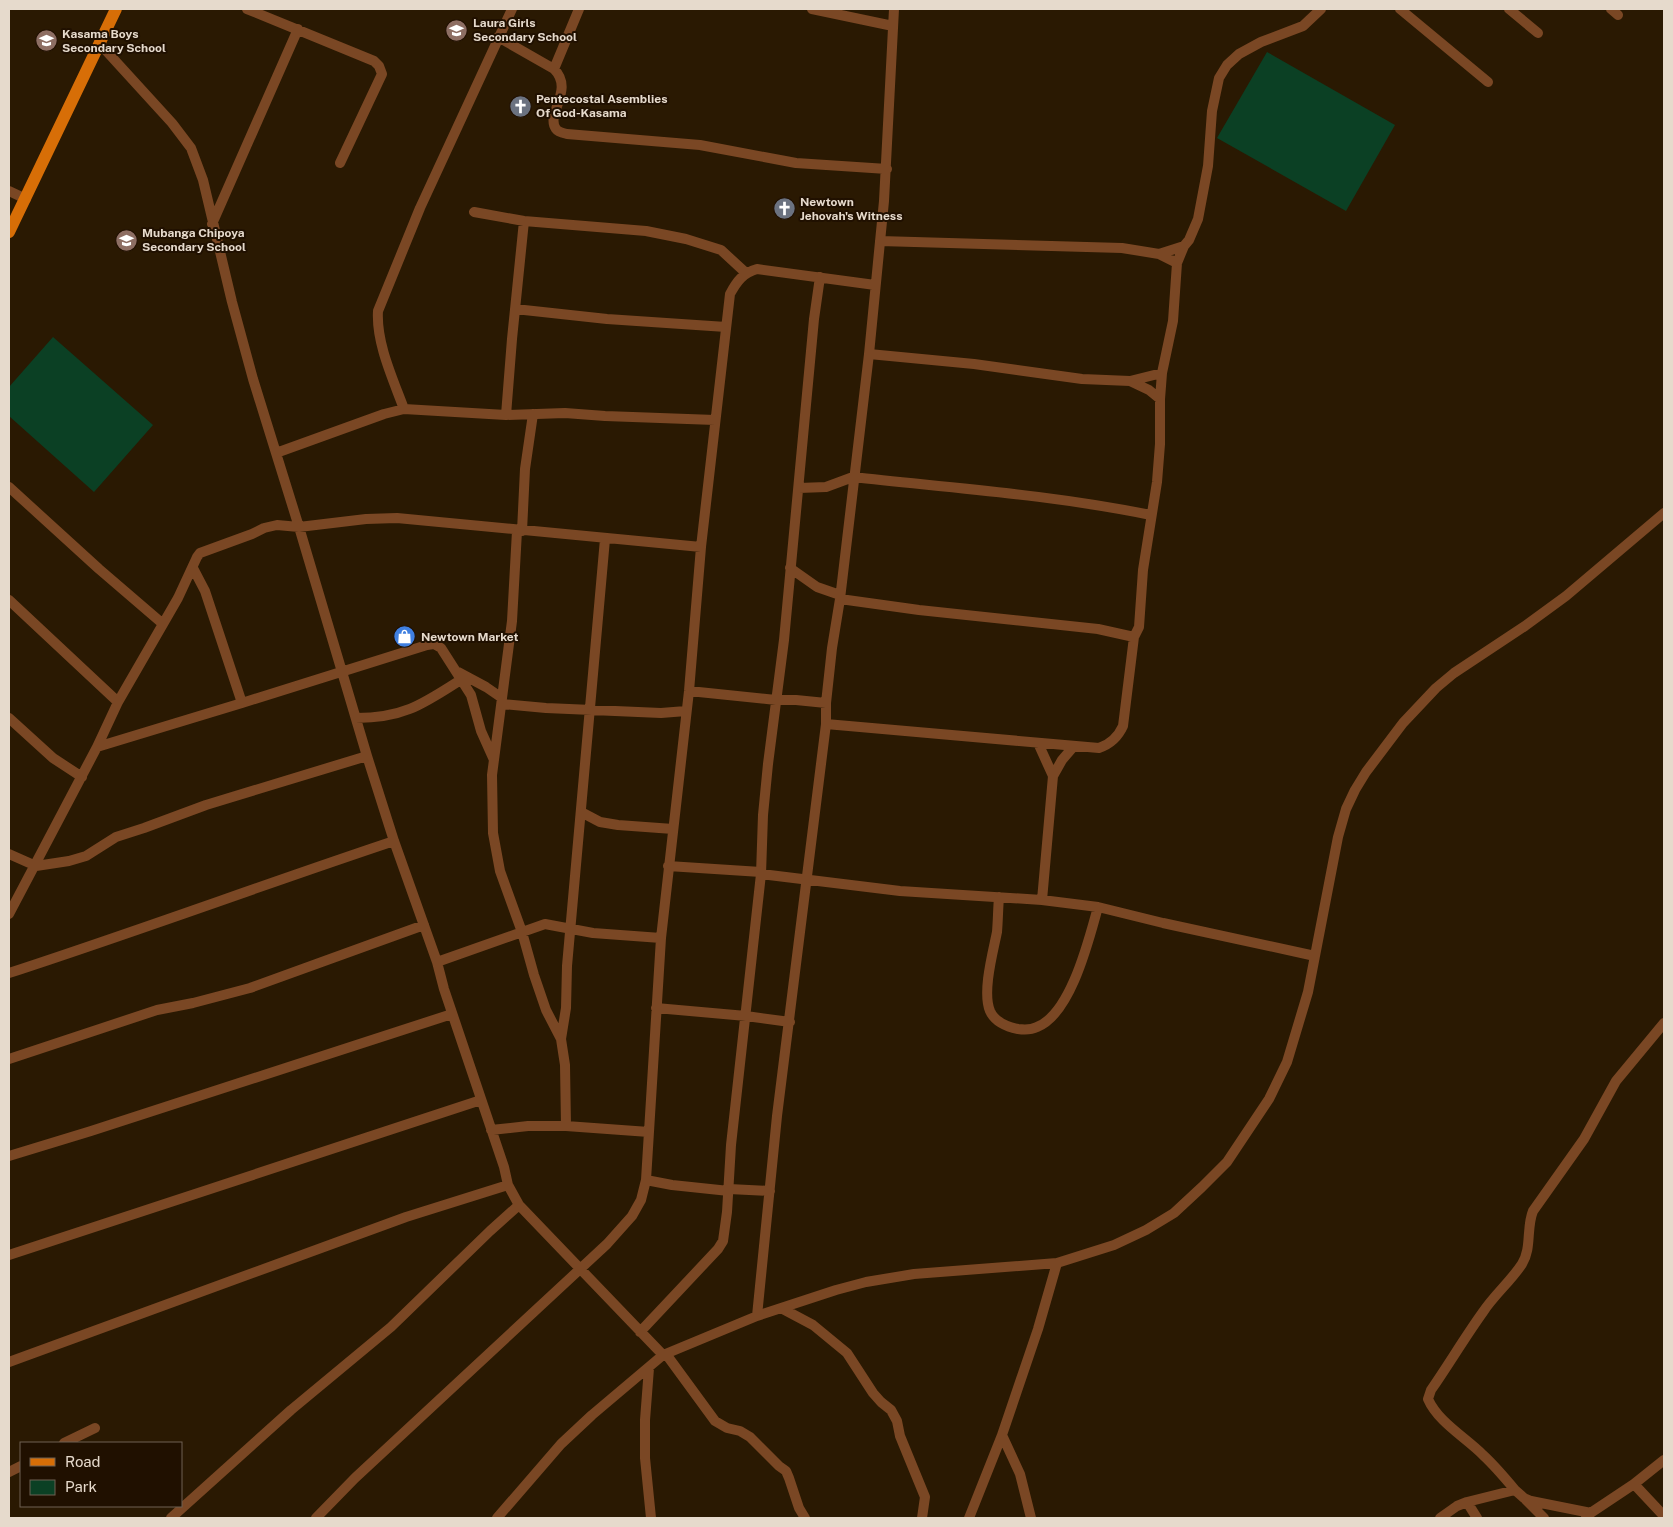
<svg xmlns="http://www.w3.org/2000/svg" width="1673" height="1527" font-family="'Public Sans',sans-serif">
  <rect width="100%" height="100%" fill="#2a1902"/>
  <path fill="#0b4024" d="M1267,52L1395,125L1346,211L1217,138Z
    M53,337L153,425L94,492L9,416V387Z"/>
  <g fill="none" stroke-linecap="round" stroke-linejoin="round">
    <path stroke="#7a4724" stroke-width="10" d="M247,9L374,61L379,66L382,74L340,163
      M812,9L893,26
      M1400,9L1488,82
      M1509,9L1538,33
      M1611,9L1618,15
      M498,37L554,69C575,90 545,114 556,129C558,132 563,133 567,134L700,145L796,163L887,169
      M99,43L172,123L191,148L203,180L232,302L253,379L299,527L367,756L394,841L437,962L444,989L504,1167L508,1185L519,1205L663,1355L757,1316L836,1290L866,1282L914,1274L1057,1263L1114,1245L1146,1230L1174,1213L1202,1187L1227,1162L1269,1099L1287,1062L1308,992L1338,837L1346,809L1355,790L1366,772L1403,723L1436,688L1454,673L1525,626L1566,596L1664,513
      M554,69L579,9
      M9,191L26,199
      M474,212L524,221L646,231L686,239L721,250L746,273
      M212,224L298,29
      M880,241L1122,248L1159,254L1177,263
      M1159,254L1184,246
      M515,309L607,319L726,327
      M869,354L974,364L1082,379L1130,381L1149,390L1160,399
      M1130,381L1162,373
      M404,409C393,379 376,343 378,311L420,208L512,9
      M506,415L512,339L524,221
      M276,453L384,414L404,409L506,415L565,413L605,416L715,420
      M9,487L99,569L163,624
      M799,488L826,487L853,477C952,488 1053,495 1151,515
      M517,531L512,621L492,775L493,833L500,871L522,932L534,975L546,1010L561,1039
      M522,531L525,469L533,414
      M193,568L205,591L242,703
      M790,568L817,587L840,595
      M9,600L118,702
      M1134,637L1139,627L1143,570L1157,482L1160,444V399L1162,373L1173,321L1177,263L1184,246L1189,240L1198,219L1208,166L1212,111L1219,78L1227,65L1239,54L1261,42L1303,26L1321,9
      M458,672L486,687L502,698
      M689,691L776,700H796L826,703
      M502,704L546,708L661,713L686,711
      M9,718L53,758L82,777
      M356,718C404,718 423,704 462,679
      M826,724L1099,748C1111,744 1118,737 1123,726L1134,637L1098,629L919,610L840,599
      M1038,743L1053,776
      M97,747L118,702L178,598L197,557L200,553L252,534L264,528L277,525L299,527L366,519L397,518L701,547
      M581,812L600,822L618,825L673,829
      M9,854L36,866L69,861L86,856L116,837L144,828L206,805L367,756
      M668,866L761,872
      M761,874L900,891L1042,900L1098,907L1163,923L1315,956
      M999,897C998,909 998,920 997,932C993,952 982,992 990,1011C995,1022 1008,1027 1018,1029C1025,1030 1031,1030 1037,1027C1071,1014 1089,939 1098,907
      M1042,900L1053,776L1062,760L1074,746
      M9,914L97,747L242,703L427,645L434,644L441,648L471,695L481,731L494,760
      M437,962L545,924L593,933L661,938
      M9,973C138,931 265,884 394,841
      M656,1008L746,1016L790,1022
      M9,1059L157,1010L193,1003L250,988L424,925
      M566,1126L565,1065L561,1039L566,1008L567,966L605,539
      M491,1130L528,1126H566L649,1132
      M9,1156L91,1131L452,1014
      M646,1180L672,1185L729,1191
      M729,1189L770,1191
      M9,1255L481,1100
      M781,1308L813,1325L847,1353L873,1393L881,1402L891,1410L897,1421L900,1436L925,1497L922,1518
      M757,1316L777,1116L826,724V703L832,648L840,599L869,354L884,201L894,9
      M640,1332L718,1249L723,1241L727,1212L731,1145L761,874L763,815L768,764L784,640L814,319L820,277
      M666,1354L715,1421L727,1428L740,1431L750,1437L779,1466L786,1471L789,1478L799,1508L805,1518
      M9,1362L406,1217L508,1185
      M649,1368L645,1420V1458L651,1518
      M1002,1435L1020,1474L1031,1518
      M64,1443L95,1428
      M9,1472L21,1466
      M1634,1484L1664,1516
      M1515,1490C1505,1478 1495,1466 1483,1455C1465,1437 1438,1422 1428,1399L1431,1390C1449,1364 1465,1337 1483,1312C1494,1295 1511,1281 1522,1264C1532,1248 1526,1228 1533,1211L1584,1139L1616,1081L1664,1023
      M1526,1500L1544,1518
      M1467,1502L1477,1518
      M1586,1516L1634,1484L1664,1460
      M171,1518L291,1410L391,1327L490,1231L519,1205
      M316,1518L355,1478L607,1244L632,1216L641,1200L646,1180L661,938L689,691L701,547L730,294C737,281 743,273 757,269L875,285
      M497,1518L561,1444L592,1415L663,1355
      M969,1518L1002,1435L1038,1329L1057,1263
      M1440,1518L1457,1506L1467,1502L1515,1490L1524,1498L1531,1501L1591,1513"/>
    <path stroke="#d76e07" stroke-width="12" d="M9,232L116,9"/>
  </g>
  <defs>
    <symbol id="school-disc" viewBox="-11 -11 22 22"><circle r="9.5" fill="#8d6e63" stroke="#201000"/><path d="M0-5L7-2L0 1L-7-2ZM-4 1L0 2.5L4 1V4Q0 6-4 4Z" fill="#fff"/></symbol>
    <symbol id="church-disc" viewBox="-11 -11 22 22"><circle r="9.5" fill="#6b7280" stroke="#201000"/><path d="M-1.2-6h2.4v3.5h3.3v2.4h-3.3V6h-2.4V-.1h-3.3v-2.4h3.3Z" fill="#fff"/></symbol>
    <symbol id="shop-disc" viewBox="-11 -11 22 22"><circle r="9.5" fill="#3f7fe0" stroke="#201000"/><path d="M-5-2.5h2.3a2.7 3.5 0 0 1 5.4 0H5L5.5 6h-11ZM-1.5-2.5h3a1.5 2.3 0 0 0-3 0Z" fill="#fff"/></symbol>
  </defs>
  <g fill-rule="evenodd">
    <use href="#school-disc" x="444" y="18" width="25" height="25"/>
    <use href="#school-disc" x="34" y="28" width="25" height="25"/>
    <use href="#church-disc" x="508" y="94" width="25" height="25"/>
    <use href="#church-disc" x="772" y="196" width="25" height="25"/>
    <use href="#school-disc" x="114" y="228" width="25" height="25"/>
    <use href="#shop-disc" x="392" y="624" width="25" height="25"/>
  </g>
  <g text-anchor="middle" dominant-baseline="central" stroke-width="4" stroke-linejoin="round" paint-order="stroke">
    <g font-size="12" font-weight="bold" fill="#e6dacc" stroke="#201000" text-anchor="start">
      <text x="473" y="23">Laura Girls<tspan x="473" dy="14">Secondary School</tspan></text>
      <text x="62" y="34">Kasama Boys<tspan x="62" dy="14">Secondary School</tspan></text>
      <text x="536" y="99">Pentecostal Asemblies<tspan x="536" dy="14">Of God-Kasama</tspan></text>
      <text x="800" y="202">Newtown<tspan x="800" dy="14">Jehovah's Witness</tspan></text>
      <text x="142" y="233">Mubanga Chipoya<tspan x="142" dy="14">Secondary School</tspan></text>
      <text x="421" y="637">Newtown Market</text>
    </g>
  </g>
  <rect width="1673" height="1527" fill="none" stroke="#e6dacc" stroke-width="20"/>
  <rect x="20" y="1442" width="162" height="65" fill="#201000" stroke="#6f6152"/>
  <rect x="30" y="1458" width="25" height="8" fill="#d76e07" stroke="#6f6152"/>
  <text x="65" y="1467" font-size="15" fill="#e6dacc">Road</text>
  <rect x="30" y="1480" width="25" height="15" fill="#0b4024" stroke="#6f6152"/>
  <text x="65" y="1492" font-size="15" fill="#e6dacc">Park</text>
</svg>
